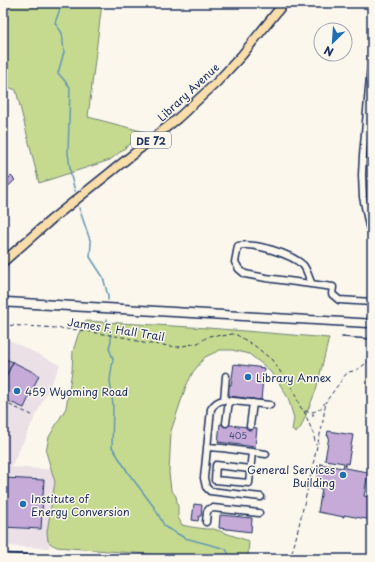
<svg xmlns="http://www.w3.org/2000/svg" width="375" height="562" font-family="'Playpen Sans',sans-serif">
  <rect width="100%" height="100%" fill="#fbf7ec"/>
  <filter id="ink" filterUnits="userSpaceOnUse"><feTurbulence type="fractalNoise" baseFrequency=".025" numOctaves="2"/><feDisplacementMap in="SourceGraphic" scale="8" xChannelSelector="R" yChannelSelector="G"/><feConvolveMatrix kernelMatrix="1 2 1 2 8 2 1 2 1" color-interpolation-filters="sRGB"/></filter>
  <g filter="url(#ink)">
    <path fill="#ebe0e6" d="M3,337L60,365L11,467L56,470L49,548L3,546Z"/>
    <path fill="#c6da8f" stroke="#708476" d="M3,3H102L88,117L145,132L110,160L39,183L16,90L3,85Z
      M85,321L208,328L329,338L316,390L301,427L296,433L292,430L294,418L288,398L278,381L266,367L249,354L232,350H220L205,357L193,372L186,386L171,431L169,473L171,490L176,496L178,507V517L182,525L191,527L206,529H214L231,535L249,541L248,555L246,559H210L57,547L51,544L48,541L47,532L55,482L46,452L49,437L66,408L72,371L73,351L78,335Z"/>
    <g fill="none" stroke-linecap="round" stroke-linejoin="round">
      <path stroke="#6196b4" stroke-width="1.5" d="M62,3L55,23L62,33L64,52L58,73L70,87L68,153L71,176L75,191
        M79,208L91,243L90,257L103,277L108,296V300
        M107,319V324L110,332L111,341L109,348L113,359L110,380L113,406L112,447L129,474L154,507L165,527L185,538L226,549L231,559"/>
    </g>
    <path fill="#c6abd8" stroke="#1b2f5e" d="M3,171L9,178L11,176L15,180L3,191Z
      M3,358L13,362L3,383Z
      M13,362L39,375L24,408L3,399V383Z
      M234,364L264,368L261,400L229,396L228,385H231Z
      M220,424L257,428L255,447L218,442Z
      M369,426L372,427V433H368Z
      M328,431L353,435L348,464L346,463L345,468L368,472L364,496L369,497L372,478V520L344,515V517L318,512L322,489L315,488L320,464L343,468L344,463L325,460L329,436H327Z
      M3,478L44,480L41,529L3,527Z
      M194,504L202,505L201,516H199L198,521L192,520Z
      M220,515L252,518L251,532L219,528Z"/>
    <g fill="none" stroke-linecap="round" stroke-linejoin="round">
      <defs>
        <path id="minor" d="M372,54L363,156L362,175L363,197L369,226L372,234
          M312,284C309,279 307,269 303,265C291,254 254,242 238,246L235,262L239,269L245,274L266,278L333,287L332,294L339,300L372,302
          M224,400L226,376
          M226,423L229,401
          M250,426L253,403
          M207,447L222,448L266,454
          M250,469L216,465L215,480L249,483L252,452
          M261,497L210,491L206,487L204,478L211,409C214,404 217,401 224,400L270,405
          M206,522L207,512L209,509L213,508L259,513
          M3,557L42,559"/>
        <path id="major" d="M3,262L52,219L177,119L217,82L242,55L284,3"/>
      </defs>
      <use href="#minor" stroke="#1b2f5e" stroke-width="9"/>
      <use href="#major" stroke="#1b2f5e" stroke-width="11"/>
      <path stroke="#1b2f5e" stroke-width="1" stroke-dasharray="4 3" stroke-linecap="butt" d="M3,272L8,267
        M3,325L43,327L79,330L128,338L143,343L170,346L178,347L198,343L209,336L214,335L222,336L232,334L237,335L255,346L272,360L292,388L301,408C308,414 315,413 322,407L346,374L349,372L357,370L372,359
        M3,402L32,415
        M304,411L313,433L316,445
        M290,559L295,542L310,479L317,446L322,427L326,401"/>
      <use href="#minor" stroke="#fbf7ec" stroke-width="6"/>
      <use href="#major" stroke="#f9deab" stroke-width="8"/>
      <path stroke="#1b2f5e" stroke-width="1.5" d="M3,297L372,319
        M3,307L372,328
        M342,337L372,339
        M313,414V415"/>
    </g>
  </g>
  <g fill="#1f6fb2" stroke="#fbf7ec" stroke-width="1.5">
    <circle cx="248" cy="377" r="4"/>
    <circle cx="17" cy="391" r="4"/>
    <circle cx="343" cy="475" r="4"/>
    <circle cx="23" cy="504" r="4"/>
  </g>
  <g text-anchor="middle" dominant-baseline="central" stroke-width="3" stroke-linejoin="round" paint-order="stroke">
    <g font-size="9" fill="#464e7c">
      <text x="238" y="435">405</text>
    </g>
    <rect fill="#fbf7ec" stroke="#5e6b89" stroke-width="1" x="131" y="132" width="40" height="16" rx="3"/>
    <g font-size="10" font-weight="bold" fill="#1b2f5e">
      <text x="151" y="140">DE 72</text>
    </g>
    <g font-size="11" fill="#1b2f5e" stroke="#fbf7ec">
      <text transform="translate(188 92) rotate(-43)">Library Avenue</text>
      <text transform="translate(116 329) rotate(9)">James F. Hall Trail</text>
    </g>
    <g font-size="11" fill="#1b2f5e" stroke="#fbf7ec" text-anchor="start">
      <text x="256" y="377">Library Annex</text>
      <text x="25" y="391">459 Wyoming Road</text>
      <text x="335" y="469" text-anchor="end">General Services<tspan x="335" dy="13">Building</tspan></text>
      <text x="31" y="498">Institute of<tspan x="31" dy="13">Energy Conversion</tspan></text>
    </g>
  </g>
  <rect width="375" height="562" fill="none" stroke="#fbf7ec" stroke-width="16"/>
  <rect x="8" y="8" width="359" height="546" fill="none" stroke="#1b2f5e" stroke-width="1.5" filter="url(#ink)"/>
  <g transform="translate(333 42) rotate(205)"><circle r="19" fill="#fbf7ec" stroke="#a1a7b3"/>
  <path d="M0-3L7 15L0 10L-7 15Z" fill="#1f6fb2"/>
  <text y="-6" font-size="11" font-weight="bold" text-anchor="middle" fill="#1b2f5e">N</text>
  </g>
</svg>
